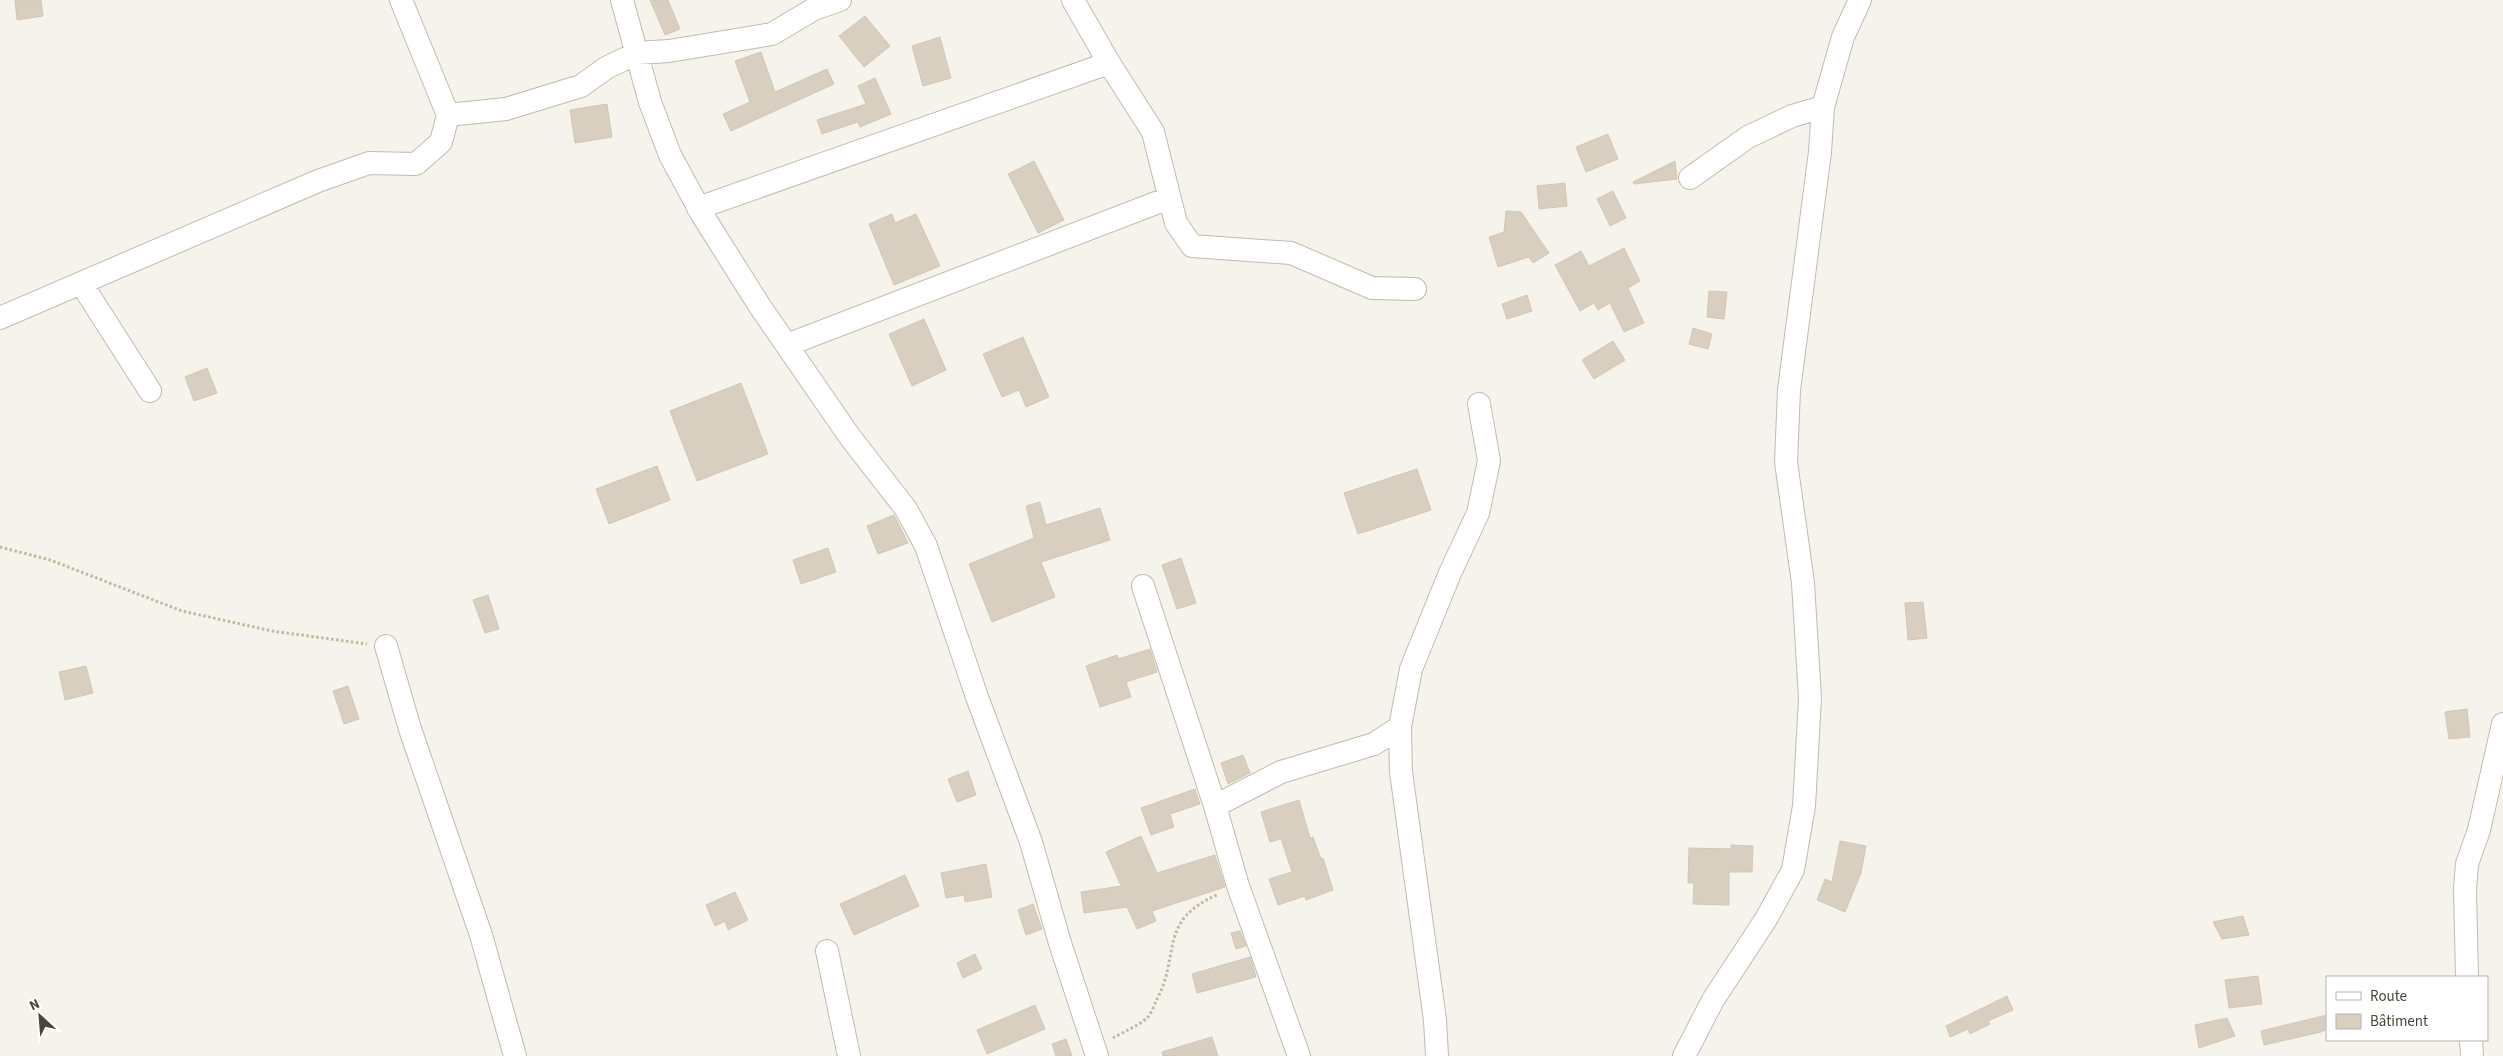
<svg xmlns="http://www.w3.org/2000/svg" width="2503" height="1056" font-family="'Source Sans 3',sans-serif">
  <rect width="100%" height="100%" fill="#f6f3ec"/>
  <path fill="#d8cfc1" stroke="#d3c7b4" d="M15,0H41L43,16L17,20Z
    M650,0H668L680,29L665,35Z
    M865,16L890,46L864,67L839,36Z
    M940,37L951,78L923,86L912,46Z
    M761,52L775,92L827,69L834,84L731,131L723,114L750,102L735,61Z
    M875,78L891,114L860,127L858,122L822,134L817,120L866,104L858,86Z
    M607,104L612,137L575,143L570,110Z
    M1608,134L1618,159L1586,172L1576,147Z
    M1034,161L1064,220L1038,233L1008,174Z
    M1675,161L1677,179L1634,184L1633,182Z
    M1565,183L1567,206L1539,209L1537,186Z
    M1613,191L1626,218L1610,226L1597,199Z
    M1506,211L1521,212L1549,253L1533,263L1529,257L1498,267L1489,237L1504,232Z
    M892,214L895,223L916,214L940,266L894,285L869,224Z
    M1624,248L1640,281L1628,288L1644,323L1624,332L1610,303L1598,310L1594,303L1580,311L1555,265L1581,251L1589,266Z
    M1709,291L1727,292L1724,319L1707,317Z
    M1527,295L1532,311L1507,319L1502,304Z
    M924,319L946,370L912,386L889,334Z
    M1693,328L1712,334L1708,349L1689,344Z
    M1023,337L1049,397L1026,407L1019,390L1002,397L983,354Z
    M1613,341L1625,360L1594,379L1582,360Z
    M207,368L217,393L194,401L185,377Z
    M741,383L768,454L697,481L670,411Z
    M657,466L670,500L609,524L596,489Z
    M1417,469L1431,510L1358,534L1344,493Z
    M1040,502L1046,525L1100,508L1110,540L1041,562L1055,597L992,622L969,564L1034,538L1026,506Z
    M894,515L908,543L878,554L867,526Z
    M828,548L836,572L801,584L793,560Z
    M1181,558L1196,603L1177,609L1162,565Z
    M488,595L499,629L485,633L473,600Z
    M1923,602L1927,638L1908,640L1905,603Z
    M1150,649L1157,672L1126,682L1131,697L1100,707L1086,666L1117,655L1118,659Z
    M86,666L93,693L65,700L59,672Z
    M348,686L359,719L344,724L333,691Z
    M2467,709L2470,737L2449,739L2445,712Z
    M1243,755L1250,773L1228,784L1221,763Z
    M968,771L976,795L957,802L948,779Z
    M1195,789L1200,804L1170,814L1174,827L1151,835L1141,808Z
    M1299,800L1310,838L1313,837L1321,859L1323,858L1333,890L1306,900L1305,896L1278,905L1269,879L1292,872L1281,839L1270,842L1261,812Z
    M1141,836L1157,873L1215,855L1225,887L1152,911L1156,921L1137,929L1127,907L1084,913L1081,892L1121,886L1106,852Z
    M1840,841L1866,846L1861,873L1845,912L1817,900L1825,879L1832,882Z
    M1731,845L1753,846L1752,872H1729V905L1693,904L1694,883H1688L1689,848L1731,849Z
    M986,864L992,897L965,902L964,895L946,898L941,873Z
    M905,875L919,906L854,935L840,904Z
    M735,892L748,920L728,930L725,921L715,926L706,905Z
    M1033,904L1042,929L1026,935L1018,910Z
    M2243,916L2249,935L2222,939L2213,922Z
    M1240,931L1246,946L1236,949L1231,933Z
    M975,954L982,969L963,978L957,963Z
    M1250,957L1256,977L1197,993L1192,974Z
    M2258,976L2262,1004L2229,1008L2225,980Z
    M2007,996L2013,1010L1988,1021L1990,1024L1970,1034L1968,1029L1950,1037L1946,1026Z
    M1035,1005L1045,1029L987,1054L977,1030Z
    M2327,1015V1029L2321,1032L2264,1045L2261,1031Z
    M2227,1018L2235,1036L2199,1048L2195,1025Z
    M1212,1037L1218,1056H1163L1162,1052Z
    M1066,1039L1072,1056H1056L1052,1044Z"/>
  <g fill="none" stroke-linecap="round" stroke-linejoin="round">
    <defs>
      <path id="minor" d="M401,0L448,115
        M622,0L650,102L670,155L703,216L759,305L850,437L906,509L926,546L977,697L1031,842L1060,943L1097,1056
        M1073,0L1109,63L1153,132L1176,223L1192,246L1291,253L1372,288L1415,289
        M1690,178L1748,137L1792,116L1823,107
        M698,208L1109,63
        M81,283L150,391
        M0,318L318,181L369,163L416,164L441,142L448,115L506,109L581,86L606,68L637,53L669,51L772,34L814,9L840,0
        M787,345L1169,198
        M1143,586L1215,806L1238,886L1299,1056
        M386,646L410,729L481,935L515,1056
        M1215,806L1281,772L1374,744L1400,727
        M827,951L849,1056
        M2467,977L2465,889L2467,864L2479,830L2503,724
        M2471,1040L2472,1056
        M1437,1056L1435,1020L1401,772L1400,727L1411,669L1450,573L1478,513L1489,461L1479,404
        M1684,1056L1713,1000L1766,919L1793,870L1804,806L1810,698L1803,583L1786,462L1789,390L1820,152L1823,107L1843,37L1860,0"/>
    </defs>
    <use href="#minor" stroke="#c2bbae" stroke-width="24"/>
    <path stroke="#c4b79f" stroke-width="3" stroke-dasharray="2.5 2.5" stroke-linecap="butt" d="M0,547L50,560L182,611L272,631L367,644
      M1113,1038C1123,1032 1138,1026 1147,1018C1151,1014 1154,1006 1156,1001C1182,954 1156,921 1219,894"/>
    <use href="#minor" stroke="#fff" stroke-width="22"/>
  </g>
  <rect x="2326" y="976" width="162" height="65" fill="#ffffff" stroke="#b7b4b0"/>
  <rect x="2336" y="992" width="25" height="8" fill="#ffffff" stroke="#b7b4b0"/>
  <text x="2370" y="1001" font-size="15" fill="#4b4439">Route</text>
  <rect x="2336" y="1014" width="25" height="15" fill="#d8cfc1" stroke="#b7b4b0"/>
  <text x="2370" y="1026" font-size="15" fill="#4b4439">Bâtiment</text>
  <g transform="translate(40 1016) rotate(334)" stroke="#ffffff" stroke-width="4" paint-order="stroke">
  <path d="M0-4L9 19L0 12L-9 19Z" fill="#4b4439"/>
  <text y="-8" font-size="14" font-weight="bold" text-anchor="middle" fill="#4b4439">N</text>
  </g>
</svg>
